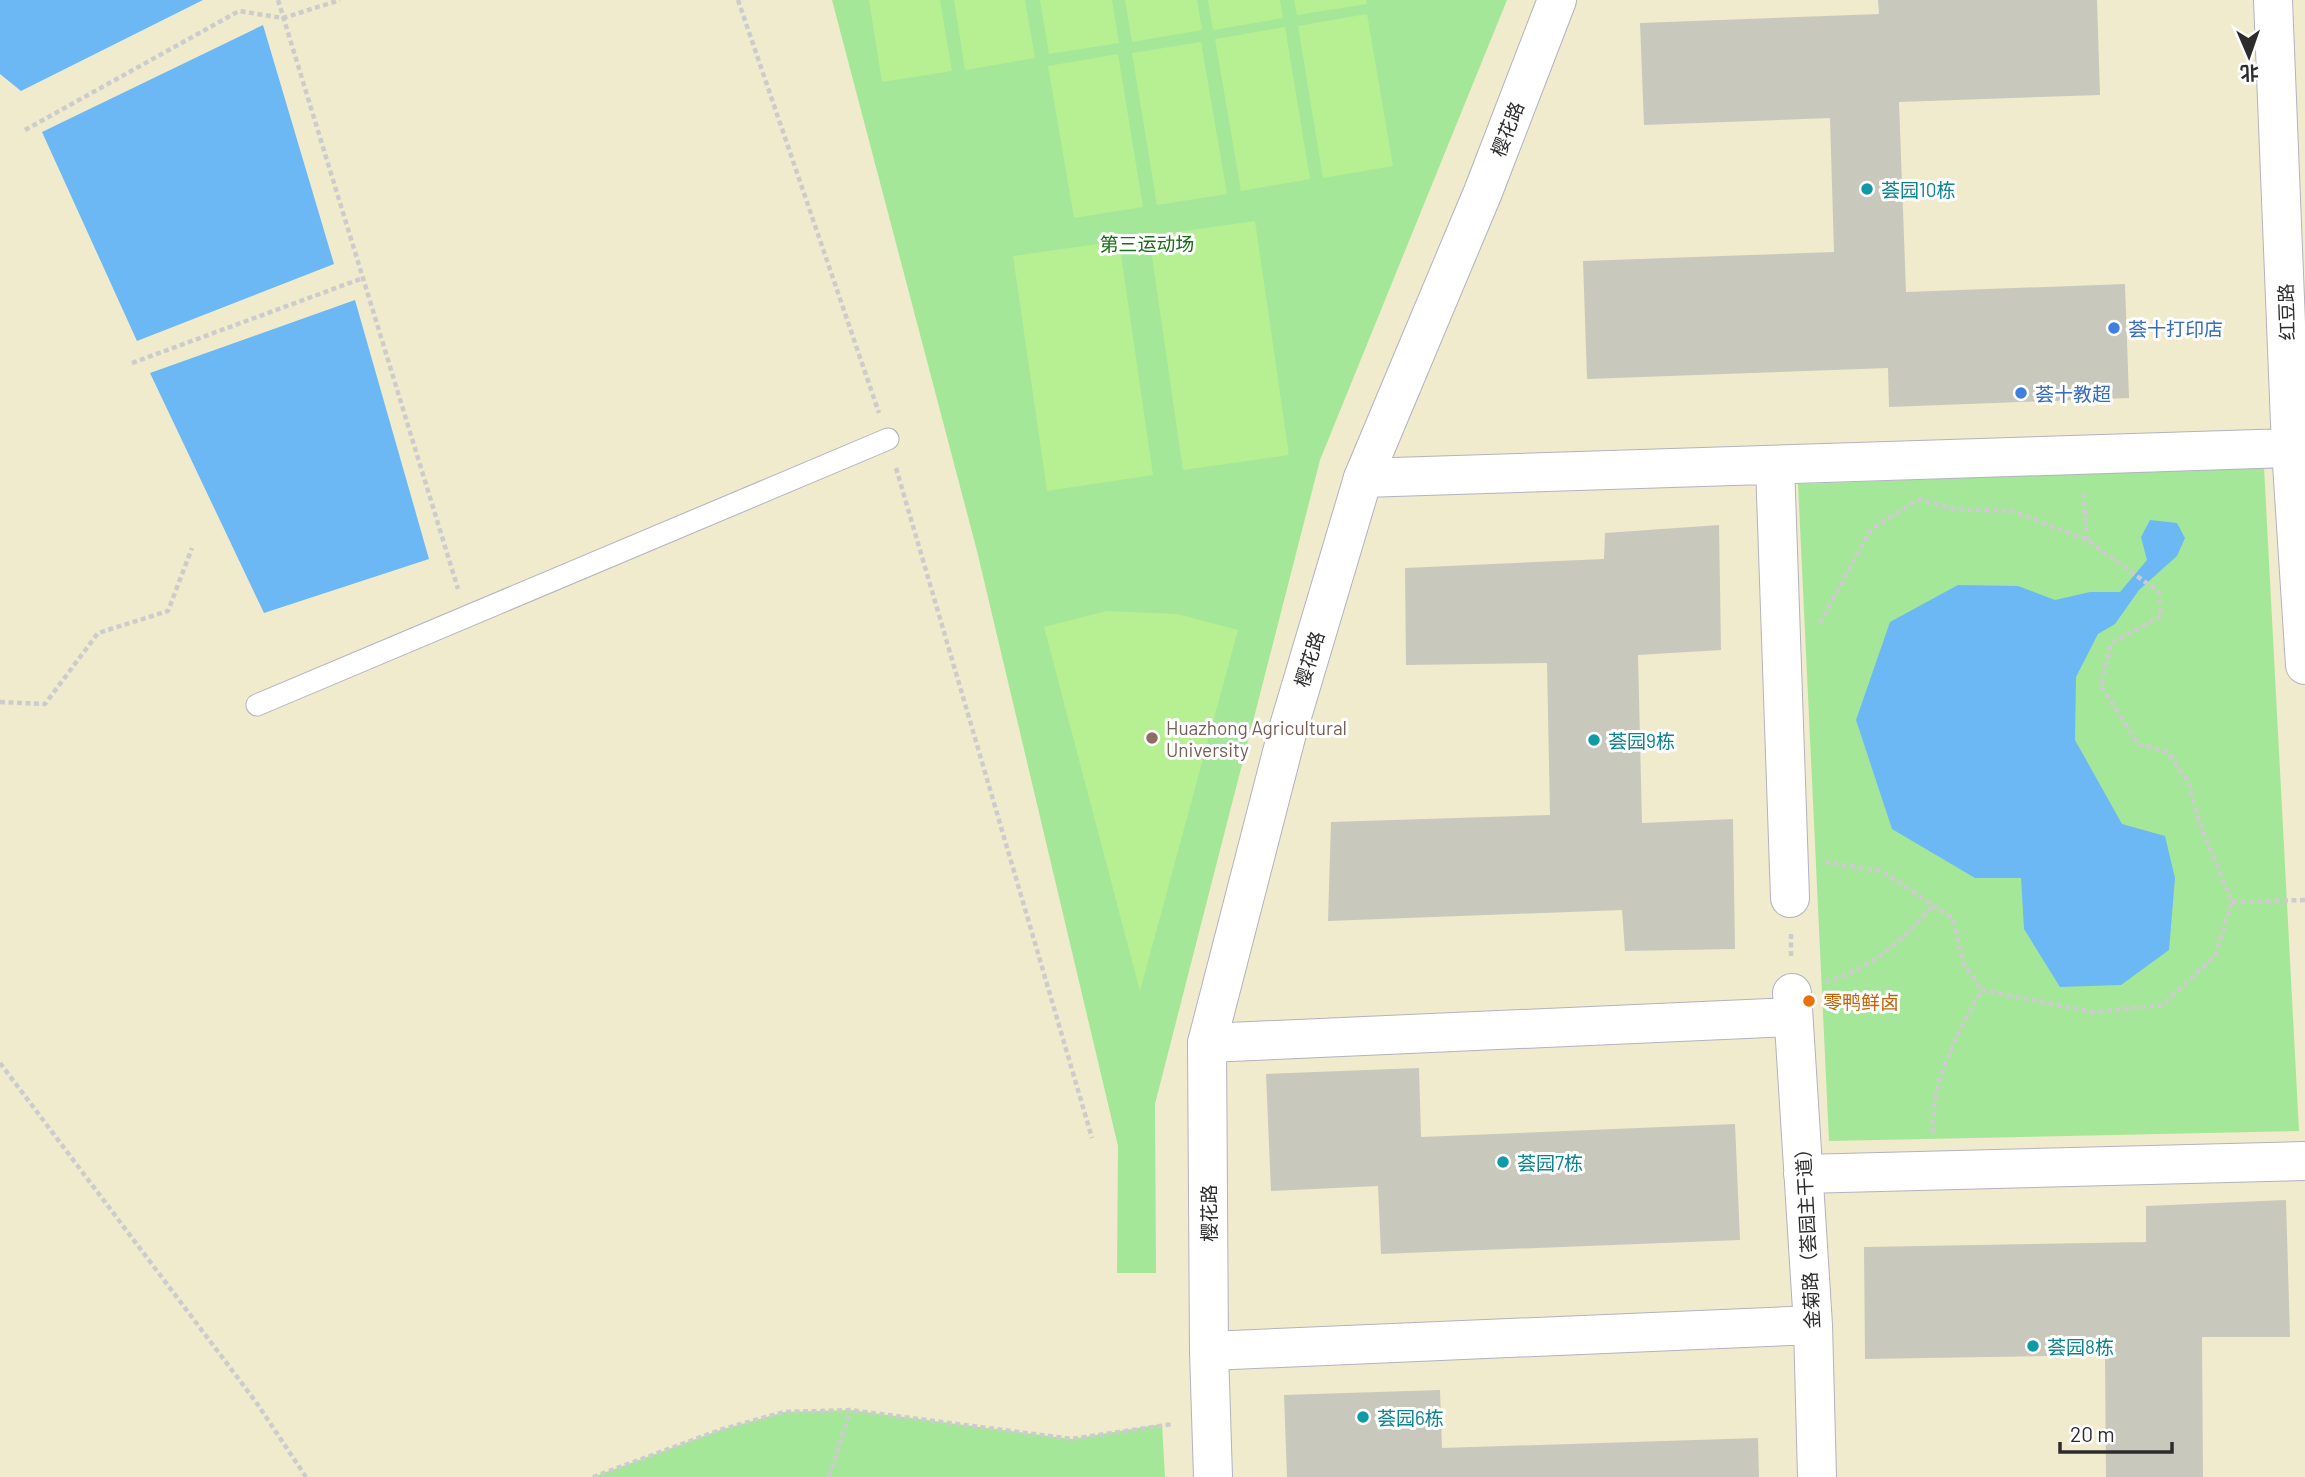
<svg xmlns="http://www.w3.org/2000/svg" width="2305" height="1477" font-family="Barlow,'Noto Sans SC',sans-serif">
  <rect width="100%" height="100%" fill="#eeeade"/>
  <path fill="#f0ebcc" d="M0,0H2305V1477H0Z"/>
  <path fill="#a5e798" d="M832,0H1507L1320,460L1155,1104L1156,1273H1117L1118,1146L977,551Z
    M2264,467L2299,1131L1829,1141L1798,484Z
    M850,1410L1072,1439L1162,1424L1165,1477H593L720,1430L784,1412Z"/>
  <path fill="#b7ef93" d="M869,0H940L952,71L882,82Z
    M954,0H1025L1035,58L965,70Z
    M1040,0H1112L1119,43L1049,54Z
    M1125,0H1197L1202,30L1132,42Z
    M1208,0H1280L1283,18L1213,30Z
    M1294,0H1366L1367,4L1297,15Z
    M1367,14L1393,166L1323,178L1298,26Z
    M1285,27L1310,179L1241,191L1215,39Z
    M1201,42L1227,194L1157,205L1132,53Z
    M1118,54L1143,207L1074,218L1048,66Z
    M1255,221L1289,455L1183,470L1149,236Z
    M1119,241L1153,475L1047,491L1013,256Z
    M1106,611L1177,614L1238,630L1140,991L1044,627Z"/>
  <path fill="#6cb8f4" d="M0,0H203L21,91L0,74Z
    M263,25L334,264L137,341L42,132Z
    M355,300L429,559L264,613L150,373Z
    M2150,520L2177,523L2185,538L2177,556L2139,590L2115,624L2098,634L2076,677L2075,740L2122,824L2165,836L2175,878L2169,950L2121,985L2060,987L2024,929L2021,878H1975L1892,829L1856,720L1890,622L1958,585L2018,586L2055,600L2090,592H2120L2147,560L2141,537Z"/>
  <path fill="#c9c8bc" d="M1878,0H2097L2100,95L1899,102L1906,292L2125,284L2129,398L1889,407L1888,368L1587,379L1583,261L1834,252L1830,118L1644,125L1640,23L1879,14Z
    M1719,525L1721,650L1638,655L1642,823L1733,819L1735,949L1625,951L1622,910L1328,921L1331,822L1550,815L1547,663L1406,665L1405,568L1604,559L1605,533Z
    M1419,1068L1421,1137L1735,1124L1740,1240L1381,1254L1378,1186L1271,1191L1266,1074Z
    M2286,1200L2290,1337H2202L2203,1477H2106L2105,1355L1865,1359L1864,1247L2146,1242V1206Z
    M1440,1390L1442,1448L1758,1438L1759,1477H1287L1284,1395Z"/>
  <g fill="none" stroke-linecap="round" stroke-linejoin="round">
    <defs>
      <path id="lane" d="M257,705L888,439"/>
      <path id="street" d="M2273,0L2291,448L2305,665
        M1775,465L1790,898
        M1363,478L2291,448
        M1792,993L1813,1325L1817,1477
        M1207,1043L1793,1017
        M1803,1174L2305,1161
        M1209,1351L1813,1325"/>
      <path id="secondary" d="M1213,1477L1209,1351L1207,1043L1287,733L1363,478L1483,192L1557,0"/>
    </defs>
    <use href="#lane" stroke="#b2b2c0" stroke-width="23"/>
    <use href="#street" stroke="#b2b2c0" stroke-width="40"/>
    <use href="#secondary" stroke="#b2b2c0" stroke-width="40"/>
    <path stroke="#ccc" stroke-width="4.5" stroke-dasharray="5 3.5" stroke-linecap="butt" d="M278,0L458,589
      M738,0L879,413
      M25,130L239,11L283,18L340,0
      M132,363L363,278
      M896,468L1092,1138
      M2083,493L2087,540
      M1820,623L1871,529L1916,501
      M0,702L45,704L98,633L168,611L192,548
      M1825,862L1882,871L1952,918L1964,965L1982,990L2093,1012L2162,1005L2215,956L2232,902L2200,824L2188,782L2168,752L2138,744L2101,686L2111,643L2161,616L2159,592L2087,540L2012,511L1955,509L1916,499
      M2232,902L2305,900
      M1791,934V957
      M1825,982C1874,968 1900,942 1933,906
      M0,1063L256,1402L306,1477
      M1933,1133C1930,1082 1957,1034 1982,990
      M593,1477L720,1430L784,1412L850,1410L1072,1439L1173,1424
      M829,1477L850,1411"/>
    <use href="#lane" stroke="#fff" stroke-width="21"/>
    <use href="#street" stroke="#fff" stroke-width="38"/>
    <use href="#secondary" stroke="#fff" stroke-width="38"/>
  </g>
  <g fill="#0f9aa8" stroke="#fff" stroke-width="2.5">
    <circle cx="1867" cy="189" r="7"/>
    <circle cx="1594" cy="740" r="7"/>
    <circle cx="1503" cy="1162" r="7"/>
    <circle cx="2033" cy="1346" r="7"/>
    <circle cx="1363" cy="1417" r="7"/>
  </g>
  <g fill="#3f7fe0" stroke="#fff" stroke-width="2.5">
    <circle cx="2114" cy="328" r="7"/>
    <circle cx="2021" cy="393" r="7"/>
  </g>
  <circle fill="#8d6e63" stroke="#fff" stroke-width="2.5" cx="1152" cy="738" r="7"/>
  <circle fill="#e8710a" stroke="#fff" stroke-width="2.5" cx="1809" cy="1001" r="7"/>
  <g text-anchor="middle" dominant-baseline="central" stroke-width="6" stroke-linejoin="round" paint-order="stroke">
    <g font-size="19" fill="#2c2c2c" stroke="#fff">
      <text transform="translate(1507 129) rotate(-69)">樱花路</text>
      <text transform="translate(2286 312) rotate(-92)">红豆路</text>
      <text transform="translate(1309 659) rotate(-73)">樱花路</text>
      <text transform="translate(1208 1213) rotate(-90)">樱花路</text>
      <text transform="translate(1807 1234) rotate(-93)">金菊路（荟园主干道）</text>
    </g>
    <g font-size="19" fill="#0d838f" stroke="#fff" text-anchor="start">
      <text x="1881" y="189">荟园10栋</text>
      <text x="1608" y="740">荟园9栋</text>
      <text x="1517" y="1162">荟园7栋</text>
      <text x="2047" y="1346">荟园8栋</text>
      <text x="1377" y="1417">荟园6栋</text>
    </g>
    <g font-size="19" fill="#1a6e17" stroke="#fff">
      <text x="1147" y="243">第三运动场</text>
    </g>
    <g font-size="19" fill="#366cbe" stroke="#fff" text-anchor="start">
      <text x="2128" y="328">荟十打印店</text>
      <text x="2035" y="393">荟十教超</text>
    </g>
    <g font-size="19" fill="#785e54" stroke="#fff" text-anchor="start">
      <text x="1166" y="727">Huazhong Agricultural<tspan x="1166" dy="22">University</tspan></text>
    </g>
    <g font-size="19" fill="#c56008" stroke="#fff" text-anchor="start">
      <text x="1823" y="1001">零鸭鲜卤</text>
    </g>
  </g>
  <g transform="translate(2249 56) rotate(178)" stroke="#ffffff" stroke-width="5" paint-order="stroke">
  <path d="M0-5L12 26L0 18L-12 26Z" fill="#2c2c2c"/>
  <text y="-10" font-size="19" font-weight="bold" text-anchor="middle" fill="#2c2c2c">北</text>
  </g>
  <path d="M2060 1442v10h112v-10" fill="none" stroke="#2c2c2c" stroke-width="3.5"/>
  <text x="2070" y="1442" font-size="21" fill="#2c2c2c" stroke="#ffffff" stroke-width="5" paint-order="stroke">20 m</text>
</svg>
